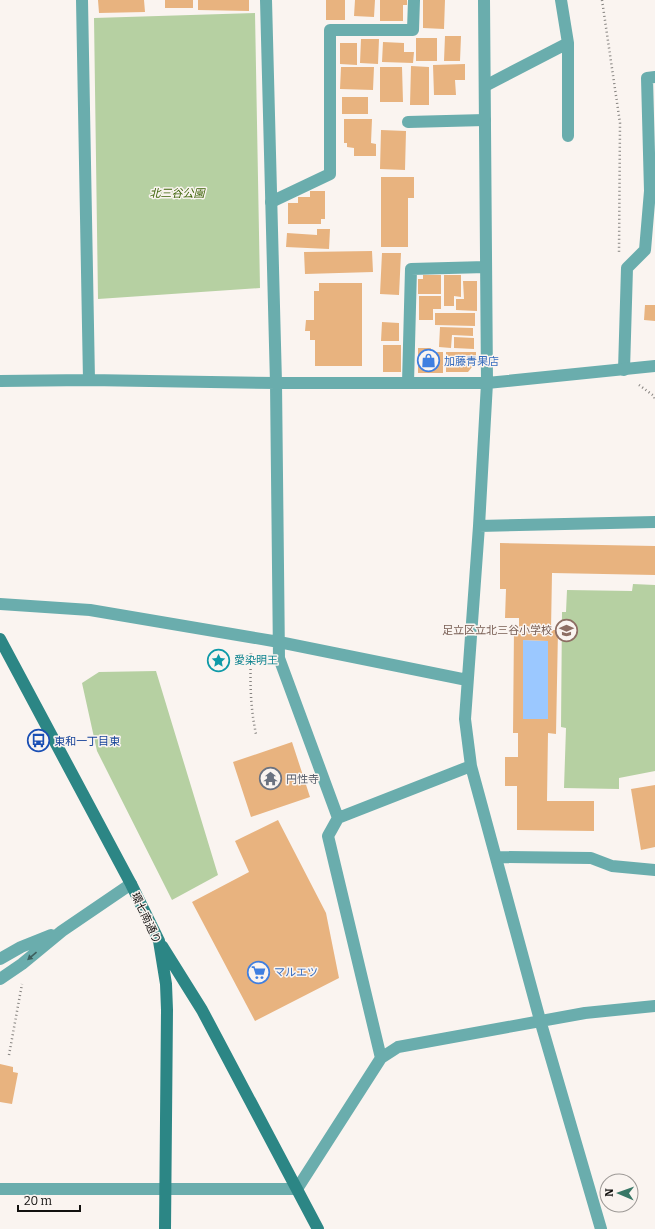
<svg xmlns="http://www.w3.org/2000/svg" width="655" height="1229" font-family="Bitter,'Noto Sans JP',serif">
  <rect width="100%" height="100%" fill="#faf4f0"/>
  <path fill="#b6d0a2" d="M255,13L260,288L98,299L94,18Z
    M633,584L655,585V771L619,778V789L564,788L566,728L561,727L562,612H566L567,590L632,591Z
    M156,671L218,875L172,900L97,751L82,683L99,672Z"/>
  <path fill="#9bc8ff" d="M523,640L548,641V719H523Z"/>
  <path fill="#e8b37f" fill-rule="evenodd" d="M98,0H144L145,12L99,13Z
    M165,0H193V8H165Z
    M198,0H249V11L198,10Z
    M326,0H345V20H326Z
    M355,0H375L374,17L354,16Z
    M380,0H407V5H403V21H380Z
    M423,0H445L444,29L423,28Z
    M445,36H461L460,61H444Z
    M416,38H437V61H416Z
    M361,39H379L378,64L360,63Z
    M383,42L404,43V52H414L413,63L382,62Z
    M340,43H357V65L340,64Z
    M465,64V80H455L456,95H434L433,65Z
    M411,66L429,67V105H410Z
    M341,67H374L373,90L340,89Z
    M380,67H402L403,102H380Z
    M342,97H368V114H342Z
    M344,119H372L371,143L376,144V156H354V148L347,147V143H344Z
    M381,130L406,131L405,170L380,169Z
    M381,177H414V198H408V247H381Z
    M310,191H325V219H321V224H288V203H298V197H310Z
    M317,229H330L329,249L286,247L287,233L317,235Z
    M372,251L373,272L305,274L304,252Z
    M382,253H401L399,295L380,294Z
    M423,275H441V294H418V279H423Z
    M444,275H461V297L454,296V306H444Z
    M463,281H477V311L456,310V299H464Z
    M319,283H362V366H315V340H310V331H305L306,320H314V291H319Z
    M419,296H441V309H433V320H419Z
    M645,305H655V321L644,320Z
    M435,313H475V326L435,325Z
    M382,322L399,323V341H381Z
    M440,327L473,328V336L452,335L451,348L439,347Z
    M454,337L474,338V349L454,348Z
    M383,345H401V372H383Z
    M418,348H431L430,352H443V373H418Z
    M446,352H476V362L468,372H446Z
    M500,543L655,546V575L552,573L551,630H558L556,734L548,733L547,801H594V831L517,830V786H505V757H518V733H513L514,628H519V618H505L506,589H500ZM523,640L548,641V719H523Z
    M292,742L310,797L251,817L233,762Z
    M655,785V847L641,850L631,789Z
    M278,820L326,913L339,978L255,1021L192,902L249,872L235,841Z
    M0,1064L13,1067V1072L18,1073L12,1104L0,1102Z"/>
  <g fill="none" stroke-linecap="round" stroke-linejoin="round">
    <path stroke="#878481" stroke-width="2.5" stroke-dasharray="1 3" stroke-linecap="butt" d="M602,0L620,123L619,253
      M639,385L654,396L655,401
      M251,653C250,681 250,706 256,734
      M9,1055L22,984"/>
    <path stroke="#6aadad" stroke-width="12" d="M485,86L568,43L561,0
      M408,122L485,120
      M568,136V43
      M271,202L330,174V30H413L414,0
      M624,370L627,268L645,250L650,191L647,78L655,77"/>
    <path stroke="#6aadad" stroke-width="12" d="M82,0L89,380
      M266,0L276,383L279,658L338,818
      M484,0L487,383L479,526L465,719L471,766L540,1020L601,1229
      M0,381L89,380L276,383H487L655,366
      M408,383L411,269L486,267
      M479,526L655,522
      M0,604L90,610L279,642L467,680
      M497,857L591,858L612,866L655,870
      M0,959L21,947L51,935
      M0,979L22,964L62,931L131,884
      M381,1058L328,836L338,818L471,766
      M0,1189H297L381,1058L398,1047L585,1013L655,1006"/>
    <path stroke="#2c8685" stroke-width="12" d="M0,639L131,884L159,941L166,984L167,1010L165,1229
      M162,946L202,1010L318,1229"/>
  </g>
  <defs><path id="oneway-solid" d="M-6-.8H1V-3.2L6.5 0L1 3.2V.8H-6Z"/></defs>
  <use fill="#3e5f5e" href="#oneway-solid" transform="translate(32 956) rotate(139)"/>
  <defs>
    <symbol id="shop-ring" viewBox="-11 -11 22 22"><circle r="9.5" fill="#faf4f0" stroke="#3f7fe0" stroke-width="1.5"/><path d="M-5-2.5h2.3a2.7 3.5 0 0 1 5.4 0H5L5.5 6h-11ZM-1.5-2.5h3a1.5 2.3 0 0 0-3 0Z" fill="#3f7fe0"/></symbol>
    <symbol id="school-ring" viewBox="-11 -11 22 22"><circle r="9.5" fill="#faf4f0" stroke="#8d6e63" stroke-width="1.5"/><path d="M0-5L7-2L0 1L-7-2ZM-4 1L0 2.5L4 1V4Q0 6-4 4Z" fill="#8d6e63"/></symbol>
    <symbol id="sight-ring" viewBox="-11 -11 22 22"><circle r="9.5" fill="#faf4f0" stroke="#0f9aa8" stroke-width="1.5"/><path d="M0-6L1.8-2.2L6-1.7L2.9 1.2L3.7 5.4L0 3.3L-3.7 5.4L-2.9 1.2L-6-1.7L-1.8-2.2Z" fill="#0f9aa8"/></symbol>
    <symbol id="bus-ring" viewBox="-11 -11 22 22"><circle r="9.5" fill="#faf4f0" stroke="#1a4fb4" stroke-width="1.5"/><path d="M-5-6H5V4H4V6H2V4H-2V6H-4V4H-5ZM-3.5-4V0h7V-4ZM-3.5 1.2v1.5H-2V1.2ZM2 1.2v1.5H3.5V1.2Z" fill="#1a4fb4"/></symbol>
    <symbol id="temple-ring" viewBox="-11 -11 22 22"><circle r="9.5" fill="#faf4f0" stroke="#6b7280" stroke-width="1.5"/><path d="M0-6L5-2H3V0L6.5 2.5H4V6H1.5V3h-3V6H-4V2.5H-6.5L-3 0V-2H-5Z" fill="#6b7280"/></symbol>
    <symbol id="supermarket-ring" viewBox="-11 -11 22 22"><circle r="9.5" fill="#faf4f0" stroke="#3f7fe0" stroke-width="1.5"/><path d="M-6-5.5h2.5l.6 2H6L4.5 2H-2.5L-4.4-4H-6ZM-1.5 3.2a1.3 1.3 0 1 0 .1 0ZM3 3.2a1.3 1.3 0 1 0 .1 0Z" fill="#3f7fe0"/></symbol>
  </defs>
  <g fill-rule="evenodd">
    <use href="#shop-ring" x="416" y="348" width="25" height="25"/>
    <use href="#school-ring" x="554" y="618" width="25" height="25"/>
    <use href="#sight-ring" x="206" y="648" width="25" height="25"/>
    <use href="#bus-ring" x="26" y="728" width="25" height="25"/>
    <use href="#temple-ring" x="258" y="766" width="25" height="25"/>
    <use href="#supermarket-ring" x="246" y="960" width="25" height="25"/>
  </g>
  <g text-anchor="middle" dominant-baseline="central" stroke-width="3" stroke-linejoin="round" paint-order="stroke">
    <g font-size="11" font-style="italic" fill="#3d6409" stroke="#faf4f0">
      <text x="177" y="193">北三谷公園</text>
    </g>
    <g font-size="11" fill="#366cbe" stroke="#faf4f0" text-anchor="start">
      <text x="444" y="361">加藤青果店</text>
      <text x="274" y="972">マルエツ</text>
    </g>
    <g font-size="11" fill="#785e54" stroke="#faf4f0" text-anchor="end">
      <text x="552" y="630">足立区立北三谷小学校</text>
    </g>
    <g font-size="11" fill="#0d838f" stroke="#faf4f0" text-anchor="start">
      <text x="234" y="660">愛染明王</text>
    </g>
    <g font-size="11" fill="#164399" stroke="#faf4f0" text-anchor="start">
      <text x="54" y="741">東和一丁目東</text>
    </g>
    <g font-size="11" fill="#5b616d" stroke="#faf4f0" text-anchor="start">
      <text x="286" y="779">円性寺</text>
    </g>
    <g font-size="11" fill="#12110f" stroke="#faf4f0">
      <text transform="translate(146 918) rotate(65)">環七南通り</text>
    </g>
  </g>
  <g transform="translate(619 1193) rotate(272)"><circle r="19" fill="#faf4f0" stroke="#9d9996"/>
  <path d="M0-3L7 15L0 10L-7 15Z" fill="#377766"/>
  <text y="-6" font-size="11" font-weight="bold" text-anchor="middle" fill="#12110f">N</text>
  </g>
  <path d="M18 1205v6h62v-6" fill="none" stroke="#12110f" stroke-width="2"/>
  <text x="24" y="1205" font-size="12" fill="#12110f" stroke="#faf4f0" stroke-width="3" paint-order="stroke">20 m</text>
</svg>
